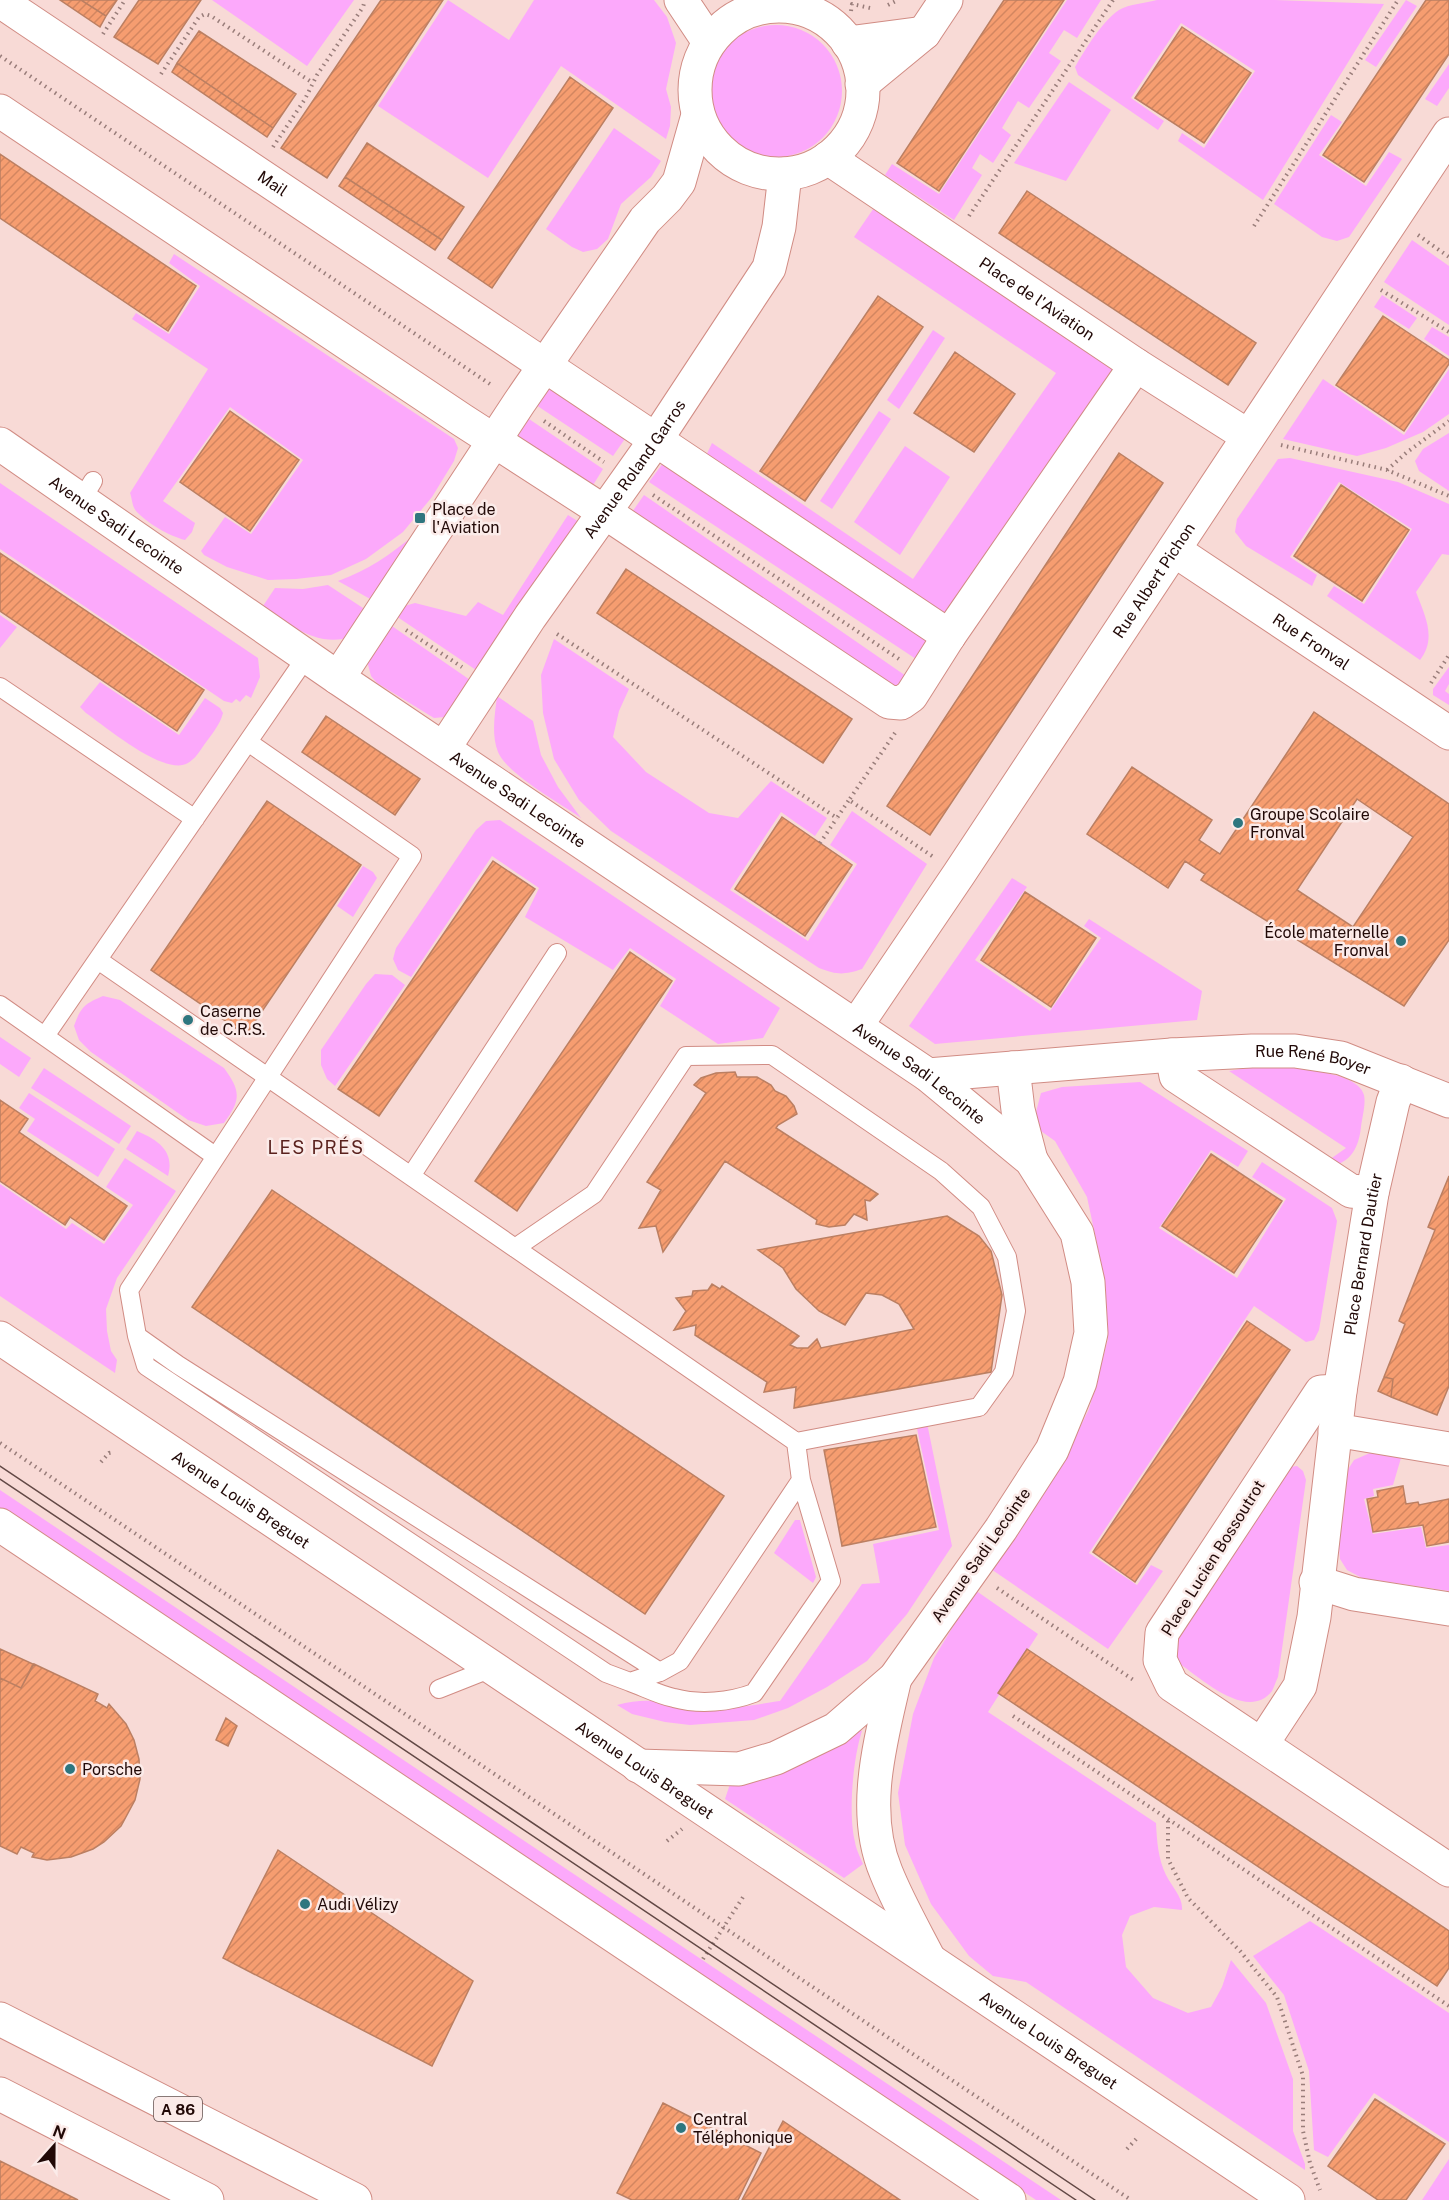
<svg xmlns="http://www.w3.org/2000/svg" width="1449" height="2200" font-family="'Public Sans',sans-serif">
  <defs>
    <pattern id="building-hatch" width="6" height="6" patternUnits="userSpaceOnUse" patternTransform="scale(1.5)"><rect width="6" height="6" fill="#f69d70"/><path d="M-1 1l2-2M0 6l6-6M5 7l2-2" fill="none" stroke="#d38660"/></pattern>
  </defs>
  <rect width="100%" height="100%" fill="#f8dad6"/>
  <path fill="#fca9fb" d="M212,0H354L307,66Z
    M448,0L509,40L534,0H654L667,17L676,43L666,89L671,107L670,126L666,139L561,66L488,178L378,106Z
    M1067,0H1101L1077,38L1064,30L1049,53L1061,61L1029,108L1018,101L1002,128L1011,135L993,163L980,154L972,168L982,175L954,220L885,175L892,164L939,194Z
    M1157,0H1275L1384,4L1263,200L1178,141L1182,133L1204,148L1255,71L1181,23L1131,98L1164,121L1158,130L1078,75L1075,67C1085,50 1102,21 1119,10C1129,4 1146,3 1157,0Z
    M1406,0L1417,6L1376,67L1365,60Z
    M710 91a66 66 0 1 1 132 0a66 66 0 1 1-132 0Z
    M1449,64V88L1437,106L1425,99Z
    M1069,82L1111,110L1066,181L1014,163Z
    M1331,115L1342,122L1319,155L1366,186L1389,152L1402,159L1349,237L1337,241L1322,237L1274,204Z
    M614,128L661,161L651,177L621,204L608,239L597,249L583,252L572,247L546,229Z
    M878,202L1118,365L945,620L705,458L712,443L913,579L1056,373L854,237Z
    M1412,240L1449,266V325L1384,282Z
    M174,254L454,439L458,448L454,461L432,497L403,532L366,559L331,575L296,579L268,580L227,567L204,555L201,551L225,517L251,534L303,460L230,407L163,501L195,523L192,532L185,540C169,536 147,523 136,511C132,506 132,498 130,493L208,369L132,319L136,313L169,334L200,286L169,263Z
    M1382,295L1417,318L1409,329L1374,307Z
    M1432,327L1449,337V356L1424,339Z
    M933,330L945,338L899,409L887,400Z
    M1449,369V414L1423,432L1386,448L1357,456L1283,439L1323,379L1404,435Z
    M549,382L629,433L613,456L536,405Z
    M879,411L891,419L832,509L820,501Z
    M529,419L603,469L590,490L515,440Z
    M1449,433V491L1419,471L1415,461L1423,449Z
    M905,446L950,477L900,555L854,522Z
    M1290,458L1398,482L1449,504V555L1442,554L1416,592C1425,616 1437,638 1420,660L1327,596L1334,586L1364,604L1412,529L1339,482L1290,557L1317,575L1312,586L1246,546L1235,532L1237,519L1278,459Z
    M666,459L929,638L916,659L649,482Z
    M0,483L258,658L260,677L251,698L246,695L240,702L236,699L232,703L224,701L0,549Z
    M644,495L906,676L896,694L630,515Z
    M568,515L579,522L479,672L396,616L401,607L415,603L466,616L478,602L503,615Z
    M414,535L372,600L338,581C368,570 390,555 414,535Z
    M328,585L366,610L343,639C311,644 288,623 263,606L275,588L303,589Z
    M0,615L17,627L0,648Z
    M389,624L473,682L445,717L434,718L377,683L371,676L367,661Z
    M554,639L629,689L619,711L613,737L646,772L709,813L738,818L771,781L827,818L815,836L781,812L730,890L808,941L857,864L830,845L852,811L927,864L862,969C844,975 837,975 819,968L611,831L579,800L554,759L543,713L541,675Z
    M1449,667V684L1445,691L1449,694V705L1433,695V689Z
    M100,682L179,735L205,698L220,708L223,713C220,725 211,735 204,745C200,751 195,759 188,763C165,777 106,727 86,713L80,707Z
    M497,696L533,721L541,755L558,787L581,818C560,803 508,775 498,752C491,734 495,714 497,696Z
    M500,820L780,1008L763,1038L718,1044L660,1006L676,979L630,948L613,970L525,917L539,888L492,856L411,977L398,970L393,959L396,948L476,830L486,821Z
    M363,866L373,872L377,878L353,917L337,906Z
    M1012,878L1027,887L975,960L1050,1011L1101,938L1084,926L1089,919L1202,991L1197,1020L935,1044L909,1026Z
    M375,974L392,975L405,985L335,1086L327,1079L321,1065V1050L366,984Z
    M103,996L120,1000L224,1068C241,1091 241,1100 224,1123L206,1126L188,1120L91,1052L79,1040L74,1026C81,1007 84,1004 103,996Z
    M0,1037L31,1058L19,1077L0,1064Z
    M1257,1066C1279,1067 1358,1069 1364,1095C1366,1104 1362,1118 1361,1127C1359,1144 1354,1157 1339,1164L1329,1160L1346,1148L1229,1071Z
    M44,1068L131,1126L119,1144L31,1088Z
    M1140,1082L1248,1151L1238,1167L1211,1150L1159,1228L1237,1278L1286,1199L1252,1177L1262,1162L1332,1208L1337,1221L1319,1330L1314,1340L1306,1342L1254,1306L1089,1553L1137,1585L1151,1565L1163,1571L1108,1649L988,1567L1060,1468L1089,1409L1108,1339L1104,1277L1087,1197L1055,1141L1038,1129L1036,1112L1041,1093L1062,1087Z
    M29,1093L115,1149L98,1177L27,1131L35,1119L19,1108Z
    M137,1131C158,1140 175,1151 168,1176L126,1149Z
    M125,1158L176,1191L117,1278L106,1309L107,1331L111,1351L117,1360L115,1373L0,1296V1184L66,1229L72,1223L104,1244L133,1205L106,1187Z
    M927,1423L952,1546L907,1614L867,1661L827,1687L788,1708L754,1720L690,1725L665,1722L632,1714L617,1705C652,1695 671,1705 705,1708C726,1711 758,1704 780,1701L862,1584L880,1583L873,1544L939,1530L916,1424Z
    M1370,1453L1401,1458L1393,1485L1373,1489L1374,1496L1364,1499L1373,1534L1421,1527L1426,1548L1449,1545V1591L1362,1578L1347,1570L1340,1559L1339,1544L1347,1471L1354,1460Z
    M1297,1466L1303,1471L1306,1480L1278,1677C1276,1681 1274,1687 1272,1691C1248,1722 1202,1679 1180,1664L1176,1658L1177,1638L1290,1467Z
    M0,1490L1061,2200H1036L0,1508Z
    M795,1520H800L801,1524L816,1577L813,1583L774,1553Z
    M975,1590L1038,1634L988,1712L1156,1823C1157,1842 1158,1858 1166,1875C1172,1887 1183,1897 1182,1910L1154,1907L1130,1916L1122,1935L1126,1967L1153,1998L1188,2013L1211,2007L1222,1987L1231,1960L1266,2003L1293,2079V2131L1305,2164V2170L1026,1982L993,1976L969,1956L931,1904L905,1845L898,1793L913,1714L934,1658Z
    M857,1729L862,1731L861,1734C853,1761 848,1814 855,1842C856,1849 860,1857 863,1864L844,1878L725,1799L731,1781C784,1770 813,1764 857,1729Z
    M1310,1921L1449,2013V2142L1374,2093L1328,2157L1314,2150L1309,2071L1284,1995L1253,1956Z
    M1449,2159V2200H1422Z"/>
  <path fill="url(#building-hatch)" stroke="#bb7f62" stroke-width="1.5" fill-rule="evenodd" d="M60,0H81L106,16L100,27Z
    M81,0H117L106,16Z
    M139,0H201L158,64L114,37Z
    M381,0H443L327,178L281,148Z
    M1004,0H1064L939,191L897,163Z
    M1426,0H1449V54L1364,182L1323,155Z
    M1182,27L1251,73L1204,143L1135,98Z
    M199,31L296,94L273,128L177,63Z
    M177,63L273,128L267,137L172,72Z
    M570,77L613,108L492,288L448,258Z
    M367,143L464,207L442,240L345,177Z
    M0,154L196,286L168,331L0,218Z
    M345,177L442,240L435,250L339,186Z
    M1027,191L1256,343L1228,385L999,233Z
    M878,296L923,327L805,501L760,471Z
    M1383,316L1449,360V364L1404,431L1336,385Z
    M955,352L1015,394L974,452L914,413Z
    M230,411L299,460L250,531L180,482Z
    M1119,453L1163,483L930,835L887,806Z
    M1341,485L1409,530L1362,601L1294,556Z
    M0,553L204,690L177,731L0,611Z
    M626,569L852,719L823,763L597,613Z
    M1314,712L1449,804V940L1404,1006L1201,880L1205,874L1185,861L1168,888L1087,834L1132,767L1212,820L1199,840L1220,854ZM1357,799L1413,837L1353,927L1297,890Z
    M326,716L420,779L395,815L302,752Z
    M267,801L361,865L246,1035L151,970Z
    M782,817L852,865L805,936L735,889Z
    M493,861L535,889L379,1116L338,1089Z
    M1025,892L1096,938L1051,1007L981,960Z
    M630,952L672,981L517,1211L475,1181Z
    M735,1072L737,1077H757L771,1085L775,1091L786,1096L794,1106L797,1114L778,1125L776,1128L878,1194L870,1201L865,1200L867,1220L854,1214L845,1225L829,1227L816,1224L817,1220L725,1161L663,1252L656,1226L639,1228L661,1190L647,1182L706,1093L694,1085L701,1078L716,1073Z
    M0,1100L28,1119L19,1132L127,1206L104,1240L70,1217L65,1225L0,1181Z
    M1211,1154L1282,1201L1234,1273L1162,1226Z
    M1449,1176V1386L1437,1415L1391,1397L1393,1379L1384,1377L1405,1324L1399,1321L1435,1230L1428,1227Z
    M272,1190L724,1496L645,1614L192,1307Z
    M947,1216L979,1236L991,1251L1002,1295L991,1372L794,1408L796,1387L764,1392L767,1382L695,1335L696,1325L674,1330L686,1311L676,1298L692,1296L693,1291L708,1290L712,1284L720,1289L722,1286L799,1336L790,1345L797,1348H808L817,1339L821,1348L914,1329L899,1304L882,1295L866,1293L845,1325L819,1311L796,1289L783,1268L758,1250Z
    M1247,1321L1290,1350L1135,1582L1093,1552Z
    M1384,1377L1393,1379L1391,1397L1378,1391Z
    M916,1435L936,1527L842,1546L824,1450Z
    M1403,1486L1406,1504L1418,1502L1419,1505L1449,1499V1542L1427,1546L1423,1525L1373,1532L1367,1499L1378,1497L1377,1491Z
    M0,1649L33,1664L21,1688L0,1678Z
    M1027,1649L1449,1931V1968L1437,1986L998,1693Z
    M34,1664L98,1694L95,1701L107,1708L109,1704L126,1724L134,1740L139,1759L140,1779L135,1800L121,1826L104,1842L93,1849L71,1857L47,1860L32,1857L34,1853L21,1847L17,1854L0,1846V1678L21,1688Z
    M226,1718L237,1726L228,1746L216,1740Z
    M278,1850L473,1981L432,2066L223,1958Z
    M1375,2099L1445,2144L1406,2200H1378L1328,2166Z
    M663,2103L761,2153L738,2200H632L617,2193Z
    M783,2121L900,2200H742Z
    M0,2161L78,2200H0Z"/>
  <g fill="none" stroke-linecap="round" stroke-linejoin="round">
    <defs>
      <path id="service" d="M82,499L93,481
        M0,687L195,819
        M248,742L412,856L129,1290L137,1336L178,1365L660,1672L680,1661L801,1480L796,1442
        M98,960C331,1121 563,1281 796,1442L979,1407L1004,1372L1016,1311L1007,1257L981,1207L941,1171L772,1055L686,1056L594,1194L515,1248
        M0,1005L215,1156
        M45,1036L307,656
        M411,1176L557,953
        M137,1336L146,1366L606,1673L630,1682L660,1672
        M630,1682C644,1687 659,1695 674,1698C700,1705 730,1702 754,1693L831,1581L801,1480
        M439,1689L492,1668"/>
      <g id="minor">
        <path id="s1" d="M0,1C316,213 634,422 949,636"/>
        <path d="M0,111L462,420L603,511L889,702L901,703L911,696L949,636L1136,365"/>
        <path id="s2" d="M828,158L1136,365L1248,436"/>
        <path id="s3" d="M1174,550L1449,733"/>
        <path id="s4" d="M856,1026L959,874L1449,134"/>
        <path d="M1172,1055L1176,1076L1351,1191L1372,1193"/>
        <path d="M1013,1068L1018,1110L1031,1160"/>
        <path id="s5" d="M928,1075L1172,1055L1252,1051H1295L1341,1058L1449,1101"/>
        <path d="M1340,1391L1321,1392L1162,1633L1160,1660L1172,1685L1449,1870"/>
        <path d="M1335,1430L1449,1449"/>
        <path d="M1316,1582L1354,1594L1449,1609"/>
        <path id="s6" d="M1262,1744L1300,1686L1314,1617L1340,1391L1372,1193L1393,1102L1401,1081"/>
      </g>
      <g id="tertiary">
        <path d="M681,0L709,42"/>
        <circle cx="779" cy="90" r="84"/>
        <path d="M848,43L924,33"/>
        <path d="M862,84L924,33L946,0"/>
        <path id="s7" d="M0,444L338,678L928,1075L1031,1160L1077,1233L1088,1282L1091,1333L1080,1382L1052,1450L1001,1529L895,1678L836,1729L776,1758L739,1769L638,1766"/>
        <path d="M338,678L519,403L645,220L667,198L679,182L698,115"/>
        <path id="s8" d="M444,748L530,617L657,438L769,268L779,227L785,174"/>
        <path d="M895,1678C881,1740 860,1810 886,1872C898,1902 914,1930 929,1959"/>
      </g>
      <g id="secondary">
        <path id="s9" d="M0,1338L1288,2200"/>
        <path d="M0,1525L1009,2200"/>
      </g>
      <path id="motorway" d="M0,2019L355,2200
        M0,2094L207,2200"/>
    </defs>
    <use href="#service" stroke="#d18c84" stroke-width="20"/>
    <use href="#minor" stroke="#d18c84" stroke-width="35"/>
    <use href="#tertiary" stroke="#d18c84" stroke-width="35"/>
    <use href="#secondary" stroke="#d18c84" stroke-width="35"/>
    <use href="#motorway" stroke="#d18c84" stroke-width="35"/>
    <path stroke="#997d7a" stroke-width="4" stroke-dasharray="1.5 4.5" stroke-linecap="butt" d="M888,5L898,0
      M851,11L852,4L870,8
      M103,34L125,0
      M0,56L493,386
      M161,74L199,17L205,14L211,16L313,83
      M273,147L305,99L317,75L363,7L365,0
      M969,216L1113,0
      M1254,226L1398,0
      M1418,235L1449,257
      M1381,290L1449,332
      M544,421L604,462
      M1281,445L1387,470L1449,496
      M1387,470L1406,453L1449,421
      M653,495L899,659
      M406,630L462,667
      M557,634L837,818L849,800
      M1431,683L1449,655
      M895,733L849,800L935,858
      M820,843L837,818
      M0,1443L1131,2200
      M101,1462L109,1453L114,1452
      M997,1588L1135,1681
      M1013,1716L1449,2006
      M1168,1821V1859L1188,1898L1240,1951L1277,1997L1303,2076V2131L1310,2163L1320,2190
      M667,1841L682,1829
      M703,1959L745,1894
      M1127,2149L1138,2137"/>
    <use href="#service" stroke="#fff" stroke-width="18"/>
    <use href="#minor" stroke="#fff" stroke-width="33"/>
    <use href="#tertiary" stroke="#fff" stroke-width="33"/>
    <use href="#secondary" stroke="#fff" stroke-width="33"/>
    <use href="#motorway" stroke="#fff" stroke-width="33"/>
    <path stroke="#624845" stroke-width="1.5" d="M0,1466L1095,2200
      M0,1479L1076,2200"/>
  </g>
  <g fill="#2e767f" stroke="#fbebe9" stroke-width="2">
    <rect x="414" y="512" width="12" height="12" rx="3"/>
    <circle cx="1238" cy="823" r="6"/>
    <circle cx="1401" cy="941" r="6"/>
    <circle cx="188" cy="1020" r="6"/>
    <circle cx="70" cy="1769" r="6"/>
    <circle cx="305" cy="1904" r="6"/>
    <circle cx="681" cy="2128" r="6"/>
  </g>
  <g text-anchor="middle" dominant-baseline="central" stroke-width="5" stroke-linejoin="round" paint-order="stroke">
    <rect fill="#fbebe9" stroke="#624d4b" stroke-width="1.5" x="154" y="2097" width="48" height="24" rx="4.5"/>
    <g font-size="15" font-weight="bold" fill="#210907">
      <text x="178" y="2109">A 86</text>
    </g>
    <g font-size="16" fill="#210907" stroke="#fbebe9">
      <text stroke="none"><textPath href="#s1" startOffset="328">Mail</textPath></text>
      <text stroke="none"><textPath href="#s2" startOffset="252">Place de l'Aviation</textPath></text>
      <text stroke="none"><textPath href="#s8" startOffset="338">Avenue Roland Garros</textPath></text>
      <text stroke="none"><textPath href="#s7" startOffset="142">Avenue Sadi Lecointe</textPath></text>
      <text stroke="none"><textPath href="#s4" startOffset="536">Rue Albert Pichon</textPath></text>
      <text stroke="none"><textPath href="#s3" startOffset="165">Rue Fronval</textPath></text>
      <text stroke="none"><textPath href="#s7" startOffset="628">Avenue Sadi Lecointe</textPath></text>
      <text stroke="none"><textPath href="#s5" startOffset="387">Rue René Boyer</textPath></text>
      <text stroke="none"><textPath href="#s7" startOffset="1114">Avenue Sadi Lecointe</textPath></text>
      <text stroke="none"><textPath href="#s6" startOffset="506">Place Bernard Dautier</textPath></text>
      <text stroke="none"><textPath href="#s9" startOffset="290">Avenue Louis Breguet</textPath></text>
      <text transform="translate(981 1555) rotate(-55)">Avenue Sadi Lecointe</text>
      <text transform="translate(1213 1558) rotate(-58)">Place Lucien Bossoutrot</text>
      <text stroke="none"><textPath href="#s9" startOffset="776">Avenue Louis Breguet</textPath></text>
      <text stroke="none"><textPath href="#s9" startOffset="1262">Avenue Louis Breguet</textPath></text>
    </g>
    <g font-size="16" fill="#210907" stroke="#fbebe9" text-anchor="start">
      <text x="432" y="509">Place de<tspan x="432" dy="18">l'Aviation</tspan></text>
      <text x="1250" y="814">Groupe Scolaire<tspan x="1250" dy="18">Fronval</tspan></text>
      <text x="1389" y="932" text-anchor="end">École maternelle<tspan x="1389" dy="18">Fronval</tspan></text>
      <text x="200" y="1011">Caserne<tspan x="200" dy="18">de C.R.S.</tspan></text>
      <text x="82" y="1769">Porsche</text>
      <text x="317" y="1904">Audi Vélizy</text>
      <text x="693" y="2119">Central<tspan x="693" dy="18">Téléphonique</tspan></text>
    </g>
    <g font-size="18" letter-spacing="1.5" fill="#5a211d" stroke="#fbebe9">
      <text x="316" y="1147">LES PRÉS</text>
    </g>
  </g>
  <g transform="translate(54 2146) rotate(21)" stroke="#fbebe9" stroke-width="4.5" paint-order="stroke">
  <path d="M0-4.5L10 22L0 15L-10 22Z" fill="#210907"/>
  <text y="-9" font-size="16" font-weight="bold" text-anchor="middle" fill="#210907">N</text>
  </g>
</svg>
